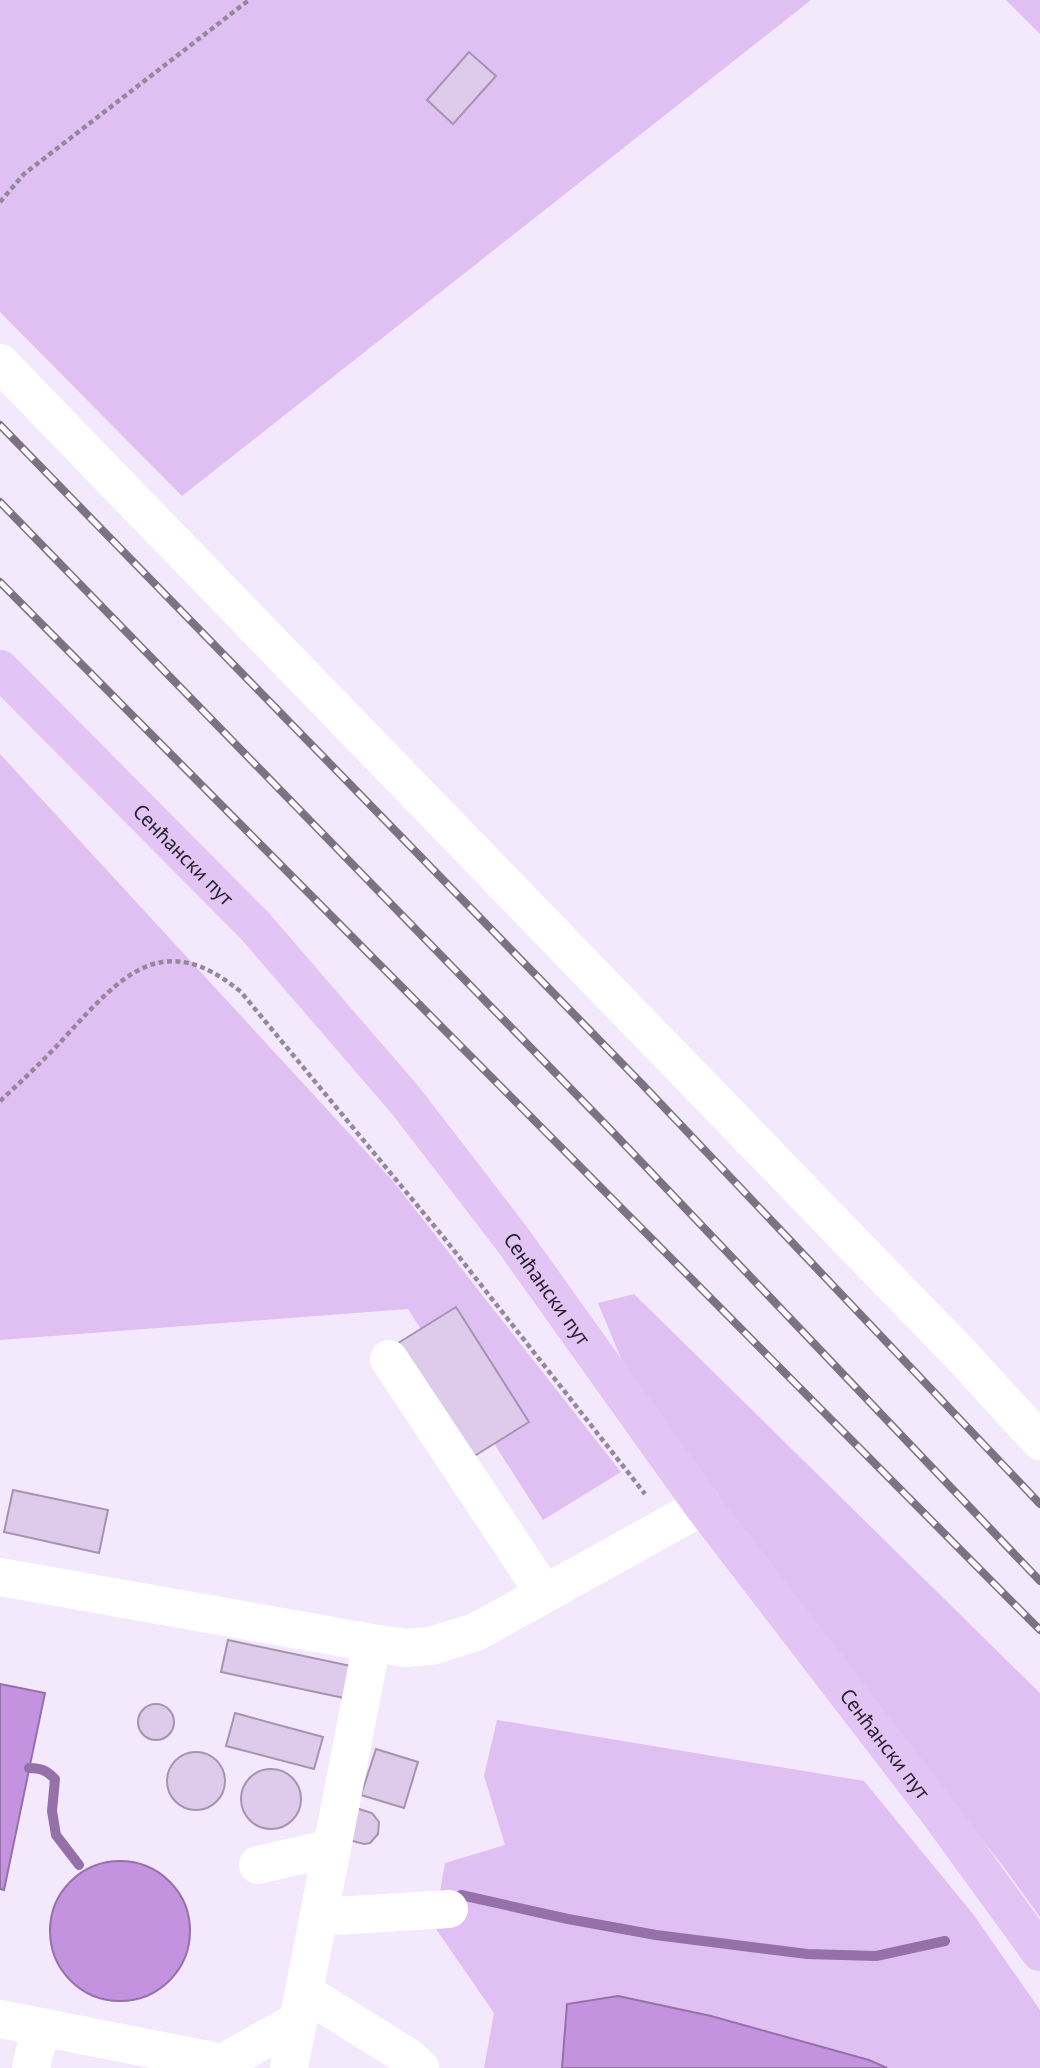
<svg xmlns="http://www.w3.org/2000/svg" width="1040" height="2068" font-family="'PT Sans',sans-serif">
  <rect width="100%" height="100%" fill="#f4e8fc"/>
  <path fill="#e0c0f3" d="M0,0H811L182,496L0,312Z
    M1006,0H1040V34Z
    M0,754L392,1180L621,1472L543,1520L408,1309L0,1340Z
    M634,1294L1040,1693V1917L1003,1866L694,1484L632,1385L598,1303Z
    M497,1720L864,1781L973,1914L1040,2010V2068H887L869,2060L711,2016L618,1996L567,2004L562,2068H484L494,2013L434,1926L445,1863L505,1845L484,1776Z"/>
  <path fill="#c493df" stroke="#9570a9" stroke-width="2" d="M0,1684L45,1693L4,1890L0,1889Z
    M50 1931a70 70 0 1 1 140 0a70 70 0 1 1-140 0Z
    M618,1996L711,2016L869,2060L887,2068H562L567,2004Z"/>
  <g fill="none" stroke-linecap="round" stroke-linejoin="round">
    <path stroke="#9570a9" stroke-width="10" d="M29,1768C41,1768 46,1770 55,1779L52,1811L56,1835L79,1865
      M461,1895L568,1919L656,1935L807,1954L876,1956L945,1941"/>
  </g>
  <path fill="#decaea" stroke="#a693b2" stroke-width="2" d="M469,52L496,76L453,124L427,100Z
    M456,1307L529,1422L468,1460L395,1345Z
    M13,1490L108,1510L99,1553L4,1532Z
    M228,1640L351,1666L344,1698L221,1672Z
    M138 1722a18 18 0 1 1 36 0a18 18 0 1 1-36 0Z
    M235,1713L323,1737L314,1769L226,1746Z
    M376,1749L418,1762L404,1808L361,1795Z
    M167 1781a29 29 0 1 1 58 0a29 29 0 1 1-58 0Z
    M241 1799a30 30 0 1 1 60 0a30 30 0 1 1-60 0Z
    M359,1809L372,1813L379,1822L378,1834L370,1843L364,1844L349,1840L353,1811Z"/>
  <g fill="none" stroke-linecap="round" stroke-linejoin="round">
    <path stroke="#938999" stroke-width="4.5" stroke-dasharray="5 3.5" stroke-linecap="butt" d="M0,202L24,174L249,0
      M0,1101C23,1080 45,1059 66,1036C121,976 163,927 241,992L445,1239L645,1494"/>
    <path stroke="#fff" stroke-width="38" d="M0,363L962,1356L1040,1441
      M389,1359L544,1593
      M0,1577L372,1643L405,1648L431,1646L476,1632L703,1506
      M258,1865L332,1848
      M319,1917L449,1909
      M304,1992L408,2057L420,2068
      M0,2019L223,2063L299,2020
      M31,2068L40,2027
      M289,2068L372,1643"/>
    <path stroke="#e3c5f5" stroke-width="38" id="s1" d="M0,669L255,926L406,1101L513,1240L703,1506L939,1813L1040,1952"/>
    <defs>
      <path id="rail" d="M0,425L642,1084L1040,1504
        M0,502L607,1126L1040,1581
        M0,582L1040,1630"/>
    </defs>
    <use href="#rail" stroke="#7c7382" stroke-width="8"/>
    <use href="#rail" stroke="#fafafa" stroke-width="5" stroke-dasharray="16" stroke-linecap="butt"/>
  </g>
  <g text-anchor="middle" dominant-baseline="central" stroke-width="7" stroke-linejoin="round" paint-order="stroke">
    <g font-size="21" fill="#261f2b" stroke="#fafafa">
      <text stroke="none"><textPath href="#s1" startOffset="261">Сенћански пут</textPath></text>
      <text stroke="none"><textPath href="#s1" startOffset="828">Сенћански пут</textPath></text>
      <text stroke="none"><textPath href="#s1" startOffset="1395">Сенћански пут</textPath></text>
    </g>
  </g>
</svg>
